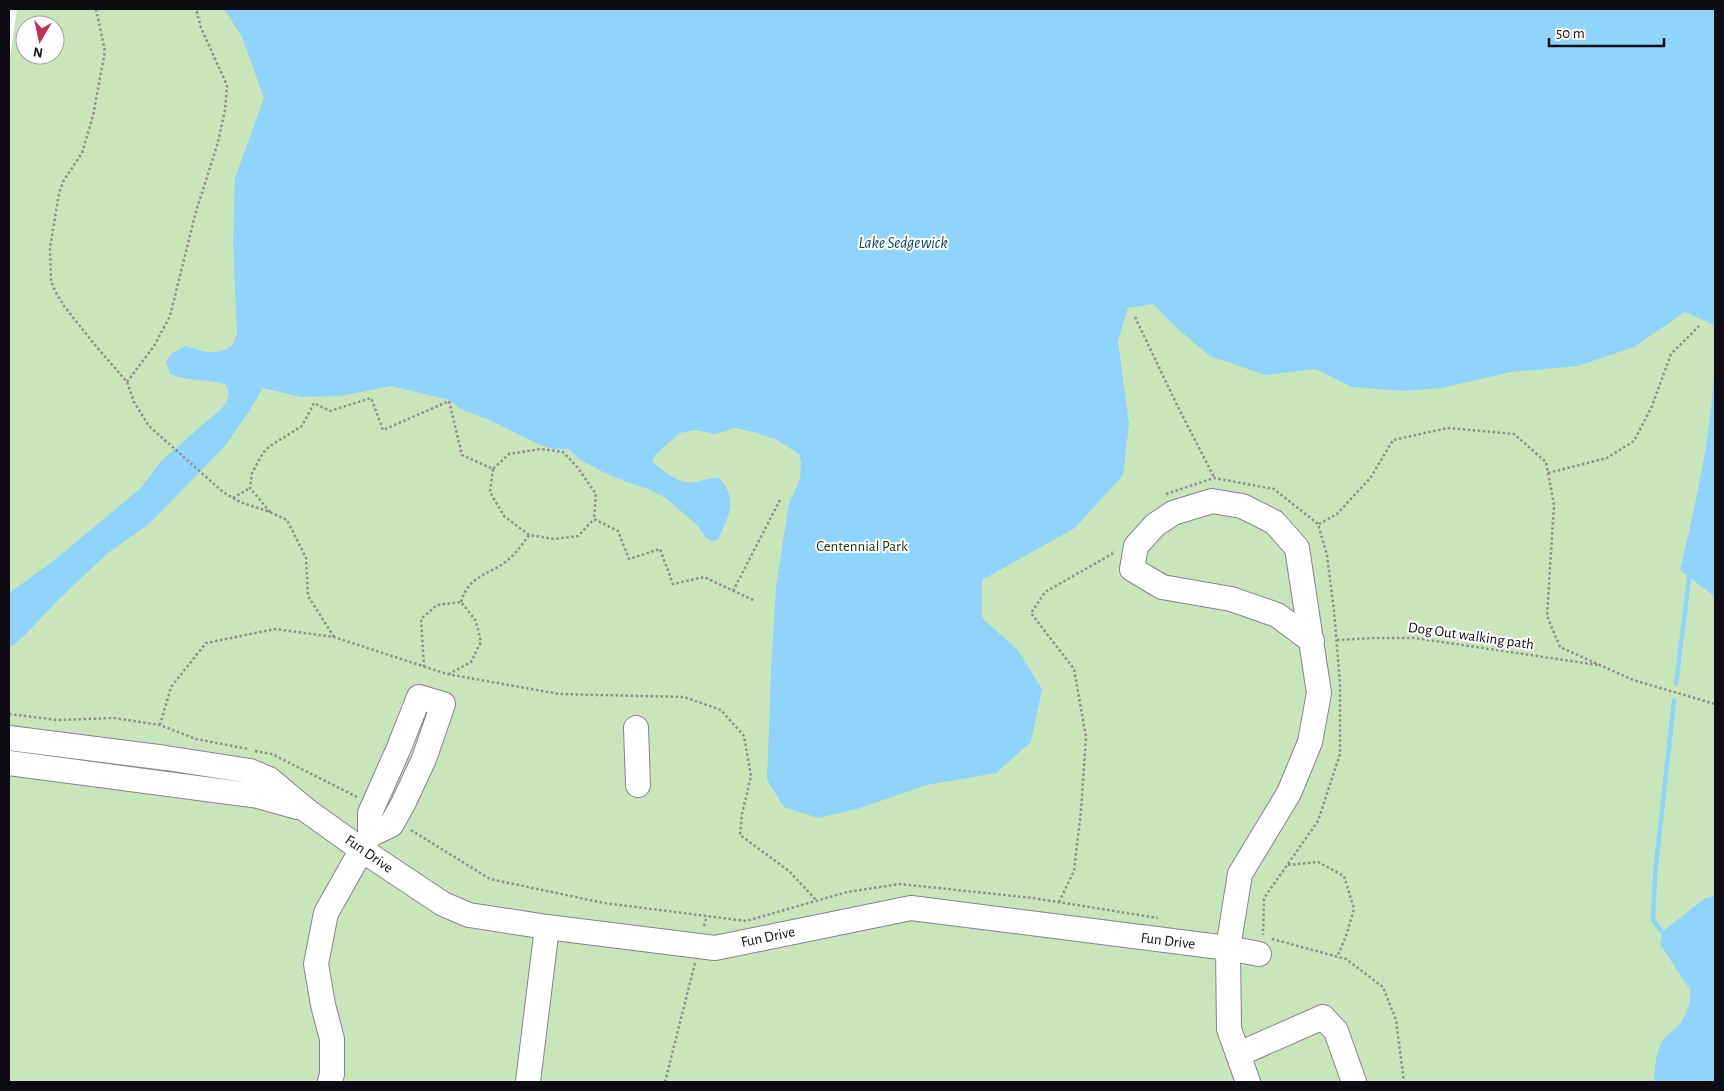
<svg xmlns="http://www.w3.org/2000/svg" width="1724" height="1091" font-family="'Alegreya Sans',sans-serif">
  <rect width="100%" height="100%" fill="#fcfcfc"/>
  <path fill="#c9e6ba" fill-rule="evenodd" d="M17,9H1715V1082H9V64ZM25,25H55V55H25Z"/>
  <path fill="#91d4fb" d="M224,9H1715V597L1680,570C1699,489 1718,408 1714,325L1685,312L1634,347L1578,366L1512,372L1441,388L1403,391L1352,387L1315,369L1265,375L1210,356L1178,329L1153,304L1128,308L1118,341L1129,424L1123,475L1075,528L982,580V618L1017,649L1042,689L1031,742L996,773L927,785L857,809L818,818L784,807L767,780L771,671L776,587L789,503L800,479L801,462L799,454L777,440L757,433L735,428L715,434L695,430L680,433L655,455L652,462C664,471 679,485 695,482C706,480 706,478 719,478C740,502 728,515 718,540L712,541L706,538L697,525L667,499L646,488L626,482L603,472L579,459L569,449H554L540,445L489,420L461,409L449,400L391,386L341,396L301,397L263,388L248,413L225,446L149,524L108,553L58,600L28,632L15,644L9,647V593L52,562L141,488L160,462L223,407C229,399 230,394 226,385C208,378 188,382 170,374L166,362L172,353L185,346C204,351 214,357 232,346L237,333L233,243L235,178L264,98L242,37Z
    M1715,895V1082H1654C1655,1068 1655,1053 1663,1040C1667,1034 1673,1031 1678,1026C1685,1019 1692,1000 1690,990L1660,944L1662,932L1704,899Z"/>
  <g fill="none" stroke-linecap="round" stroke-linejoin="round">
    <path stroke="#91d4fb" stroke-width="4.5" d="M1676,684L1690,571
      M1662,932L1653,920L1655,875L1674,700"/>
    <defs>
      <path id="minor" d="M636,728L638,785
        M9,738L166,758L250,771L269,779L306,810L362,850L443,904L469,915L547,927L715,948L911,908L1228,948L1259,954
        M9,763L258,796L297,807
        M1239,1054L1323,1017L1336,1031L1354,1082
        M330,1082L332,1074V1039L323,1005L316,964L326,913L370,835V813L398,750L419,697L443,704L424,759L403,804L391,825L370,835
        M528,1082L547,927
        M1248,1082L1229,1029L1228,948L1240,874L1289,793L1310,742L1319,693L1297,548L1274,522L1242,506L1212,501L1173,513L1155,525L1136,546L1132,569L1162,587L1231,599L1277,615L1312,641"/>
    </defs>
    <use href="#minor" stroke="#8a7f95" stroke-width="26"/>
    <path stroke="#908e92" stroke-width="2.5" stroke-dasharray="2.5 2.5" stroke-linecap="butt" d="M96,9L105,51L93,116L82,153L64,180L59,193L50,248L51,281L55,291L64,306L95,345L127,382L134,402L149,426L223,492L240,502L270,512L287,520L306,558L308,596L334,637
      M1135,317L1176,403L1214,477
      M127,382L154,346L170,316L195,215L218,142L225,110L227,85L201,28L196,9
      M493,469L490,492L504,516L529,535L554,539L578,536L594,519
      M1548,473L1607,458L1634,441L1652,406L1671,354L1699,326
      M1166,494L1214,478L1274,489L1318,524L1327,555L1334,611L1340,683V754L1318,821L1264,898L1263,935
      M233,498L250,488
      M270,512L250,488L252,473L263,453L270,446L302,426L314,403L330,411L371,398L383,430L449,401L462,455L493,469L509,454L541,449L563,452L578,468L596,494L594,519L618,531L629,559L660,549L673,584L704,577L755,601
      M1319,524L1337,514L1371,477L1393,440L1448,428L1514,434L1546,462L1554,505L1547,616L1560,647L1633,680L1715,704
      M733,591L780,500
      M461,602C469,574 491,575 509,559C517,552 523,543 529,535
      M1337,640L1374,638H1415L1598,665
      M424,667L421,619L437,605L461,602L476,621L481,642L471,662L449,674
      M9,714L57,720L114,718L160,725L196,739L248,749
      M160,725L171,687L206,643L275,629L334,637L447,674L559,694L684,697L721,710L744,736L751,776L742,814L740,835L789,871L817,901
      M255,751L272,754L357,797
      M411,830L490,879L604,903L746,921L847,892L900,884L1033,898L1158,918
      M1288,865L1318,862L1344,876L1354,909L1346,936L1337,957
      M1059,902L1074,871L1081,811L1086,737L1074,669L1031,613L1045,592L1112,554L1114,550
      M704,926L707,916
      M1272,939L1346,959L1383,987L1396,1020L1404,1082
      M665,1082L695,963"/>
    <use href="#minor" stroke="#fff" stroke-width="24"/>
  </g>
  <g text-anchor="middle" dominant-baseline="central" stroke-width="4" stroke-linejoin="round" paint-order="stroke">
    <g font-size="15" fill="#19320a" stroke="#fff">
      <text x="862" y="546">Centennial Park</text>
    </g>
    <g font-size="15" fill="#0f0b13" stroke="#fff">
      <text transform="translate(1471 636) rotate(8)">Dog Out walking path</text>
      <text transform="translate(369 854) rotate(35)">Fun Drive</text>
      <text transform="translate(768 937) rotate(-12)">Fun Drive</text>
      <text transform="translate(1168 941) rotate(7)">Fun Drive</text>
    </g>
    <g font-size="16" font-style="italic" fill="#0c425d" stroke="#fff">
      <text x="903" y="243">Lake Sedgewick</text>
    </g>
  </g>
  <rect width="1724" height="1091" fill="none" stroke="#0f0b13" stroke-width="20"/>
  <g transform="translate(40 40) rotate(189)"><circle r="24" fill="#ffffff" stroke="#9f9da1"/>
  <path d="M0-4L9 19L0 12L-9 19Z" fill="#c03052"/>
  <text y="-8" font-size="14" font-weight="bold" text-anchor="middle" fill="#0f0b13">N</text>
  </g>
  <path d="M1549 38v8h115v-8" fill="none" stroke="#0f0b13" stroke-width="2.5"/>
  <text x="1556" y="38" font-size="15" fill="#0f0b13" stroke="#ffffff" stroke-width="4" paint-order="stroke">50 m</text>
</svg>
